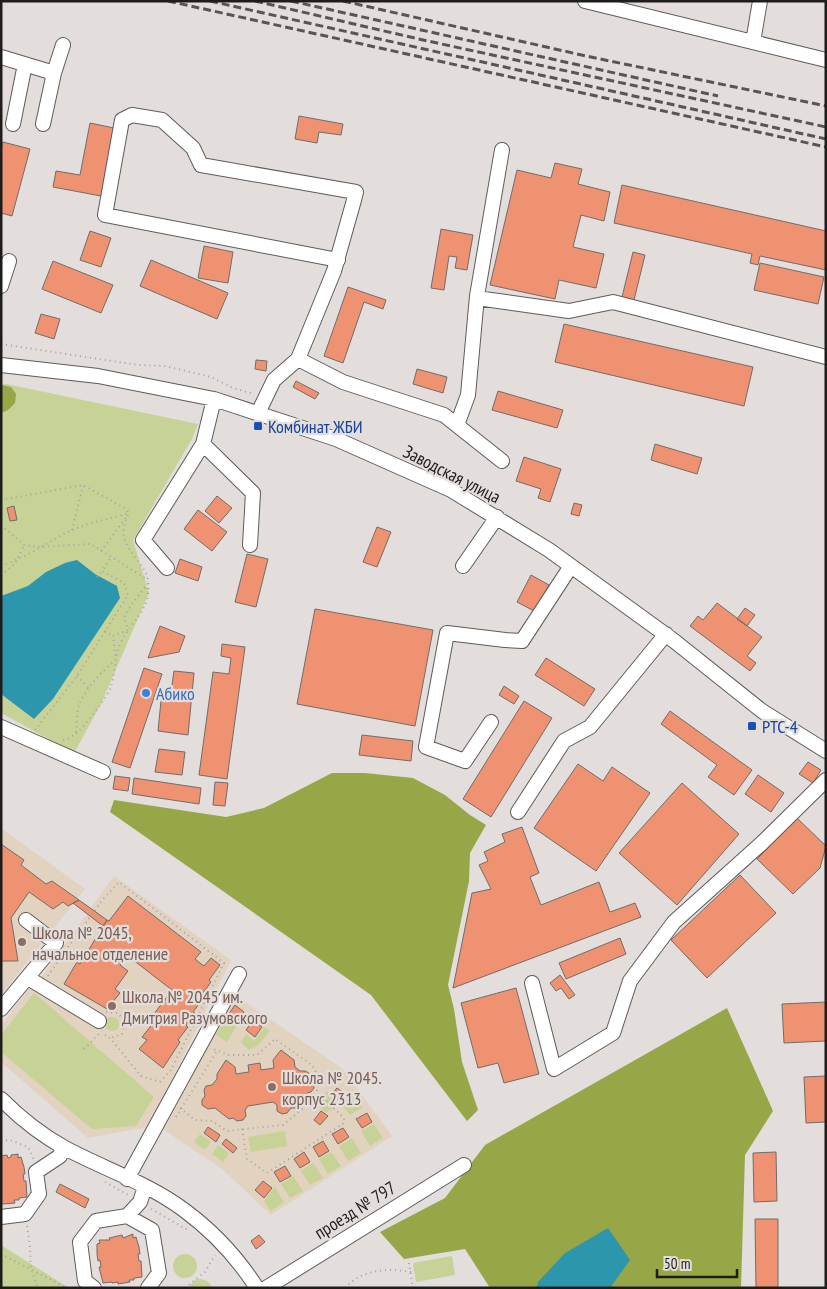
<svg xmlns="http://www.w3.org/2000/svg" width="827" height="1289" font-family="'PT Sans Narrow',sans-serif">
  <rect width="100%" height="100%" fill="#e3dedb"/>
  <path fill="#e1d3c0" d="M1,828L85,889L1,995Z
    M114,876L231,960L148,1127L88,1138L1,1062V1026L30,987L35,986Z
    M235,995L343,1069L392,1136L271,1215L221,1168L164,1130Z"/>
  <path fill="#c6d296" d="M6,384L198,424L192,439L133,540L149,593L101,704L74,753L1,713V385Z
    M34,993L154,1097L136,1126L92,1129L1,1052V1035Z
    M227,1017L238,1024L227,1042L216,1035Z
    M105 1024a7 7 0 1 1 14 0a7 7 0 1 1-14 0Z
    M265,1027L270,1031L257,1046L249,1050L241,1042L246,1034L254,1041Z
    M328,1091L337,1106L325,1113L315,1099Z
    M350,1094L363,1107L350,1115L341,1104Z
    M374,1124L383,1138L370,1146L361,1131Z
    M285,1131L287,1146L251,1152L248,1137Z
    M200,1134L211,1142L205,1150L194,1142Z
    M352,1138L361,1153L348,1161L339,1146Z
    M218,1145L229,1153L223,1162L212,1154Z
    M331,1152L341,1166L328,1174L319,1159Z
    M313,1163L323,1178L310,1185L301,1171Z
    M293,1176L303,1191L290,1198L281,1184Z
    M275,1187L284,1202L271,1211L264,1201Z
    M1,1245L69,1288H1Z
    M173 1266a12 12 0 1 1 24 0a12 12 0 1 1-24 0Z
    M452,1256L455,1275L416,1282L413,1263Z
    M197,1279C204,1279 209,1280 212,1288H190L191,1284Z"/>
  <path fill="#97a647" d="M2,385L11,387L16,394L15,403L8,410L1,413Z
    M332,773H365L413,778L445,795L470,815L486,825L470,853L469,881L448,985L454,1009L462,1062L478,1110L467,1121L371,995L110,812L114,800L226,817L264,808Z
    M727,1008L773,1111L745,1155L741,1288H490L465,1249L404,1259L380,1232L445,1198L485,1145Z"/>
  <path fill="#2c96ac" d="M77,560L95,574L117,586L120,598L53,699L34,719L1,694V596L28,586L46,572L65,563Z
    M608,1228L630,1260L610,1288H537L538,1282L565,1253Z"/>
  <path fill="#ef9271" stroke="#716c6a" d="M299,116L343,124L341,135L319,132L317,143L295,139Z
    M90,123L114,128L101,196L53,187L56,171L80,175Z
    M3,142L30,149L12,216L1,213V149Z
    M555,163L582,169L578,184L610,192L604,221L581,215L573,247L604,254L596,288L559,280L555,299L490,285L517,170L551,178Z
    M622,185L826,231V270L760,256L758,265L750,263L752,254L614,223Z
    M441,229L473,235L467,270L455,268L457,257L449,256L444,290L431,288Z
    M90,231L111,238L101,267L80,260Z
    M204,246L233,252L228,283L198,278Z
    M633,252L645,255L634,300L622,297Z
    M151,260L228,293L217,319L140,286Z
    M53,261L113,285L101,313L42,289Z
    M760,263L824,277L818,304L754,290Z
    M348,287L386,300L383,309L364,302L343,363L324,356Z
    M41,314L60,319L54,339L35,333Z
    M564,324L753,367L744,406L555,362Z
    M256,360L267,361L266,371L255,369Z
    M417,369L447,377L443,393L413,384Z
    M296,381L319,393L315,399L293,387Z
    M498,391L563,410L557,428L492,410Z
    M655,444L702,458L697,474L651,460Z
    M524,457L561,469L550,502L538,498L541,489L516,481Z
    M217,496L232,508L219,523L205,511Z
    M574,503L582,505L579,516L571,514Z
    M14,506L17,520L10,521L7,508Z
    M198,510L227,532L212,551L184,529Z
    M377,527L391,532L377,567L363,562Z
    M247,554L268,559L256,607L235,602Z
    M180,559L202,567L198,581L175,573Z
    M531,575L549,585L534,611L517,602Z
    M717,603L762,637L747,656L756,663L750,671L690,626L698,616L703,620Z
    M745,608L755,615L747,626L737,619Z
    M315,609L433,630L415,726L297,704Z
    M160,626L185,636L179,652L148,658Z
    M222,644L245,647L227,779L199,775L213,672L229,674L231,658L221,656Z
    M546,658L595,689L584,706L535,675Z
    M144,668L162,674L130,768L112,762Z
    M174,671L194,673L188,735L158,731L161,701L170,698Z
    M504,686L519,696L514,704L499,695Z
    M524,701L552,718L491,817L463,799Z
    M670,711L752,770L734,795L708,777L717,765L661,724Z
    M362,735L413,741L411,761L359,755Z
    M159,749L185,752L182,775L155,772Z
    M808,762L821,770L813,783L799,774Z
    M578,764L603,781L612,767L650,793L596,871L534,828Z
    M758,775L784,793L771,812L745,794Z
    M115,776L130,778L128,791L113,789Z
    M134,778L201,788L199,804L132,794Z
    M215,782L228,783L225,806L213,805Z
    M682,783L739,834L677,905L619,853Z
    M797,818L826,846L820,868L793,894L757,859Z
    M522,827L539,873L530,877L541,905L599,882L610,912L635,903L641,917L453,988L472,893L491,889L479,865L488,861L484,852L505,842L502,834Z
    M1,844L24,860L21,865L46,884L52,881L79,900L68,906L63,902L53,909L29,892L11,918L18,961H1Z
    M740,875L776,913L707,978L671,940Z
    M128,896L201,952L195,959L204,966L211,958L220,965L209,980L211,982L200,997L203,999L193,1012L195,1013L186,1025L188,1027L178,1040L180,1042L163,1068L139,1049L147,1040L142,1037L158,1017L154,1014L172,990L128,956L120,965L128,971L115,989L120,993L107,1009L64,984L77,962L80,964L107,920L109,921Z
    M79,900L107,920L103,926L73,903Z
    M620,938L626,954L566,979L559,963Z
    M560,975L575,995L569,999L561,988L556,991L550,983Z
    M516,988L539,1074L504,1083L498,1063L478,1068L461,1003Z
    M826,1002V1041L784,1043L782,1004Z
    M235,1005L244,1012L237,1022L228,1015Z
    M253,1020L262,1027L255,1037L246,1030Z
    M281,1050L294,1060L295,1067L300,1071H305L309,1073L310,1079L313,1082L314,1088L311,1092L307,1093L296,1108H291L287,1113L282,1114L277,1111V1105L273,1102L248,1106L245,1110L246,1116L243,1120L237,1121L233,1118L229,1119L215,1108L208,1109L202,1105V1100L205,1096L204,1090L206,1086L212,1085L217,1079V1074L226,1060L235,1067L236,1074L249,1072L248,1065L260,1063L261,1070L274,1068L273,1060Z
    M826,1076V1122L806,1123L804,1077Z
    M337,1088L344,1093L338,1100L331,1095Z
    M321,1111L328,1116L320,1125L314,1120Z
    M367,1113L372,1122L362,1128L356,1119Z
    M208,1127L220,1135L216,1142L204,1133Z
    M343,1128L349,1137L338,1144L332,1134Z
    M226,1139L237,1148L233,1153L222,1144Z
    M323,1141L329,1151L319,1157L313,1147Z
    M304,1152L310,1162L300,1168L294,1159Z
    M776,1152L777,1201L754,1202L753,1153Z
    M18,1154V1158L21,1157L24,1167L25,1174H23L24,1181H26L27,1197L19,1198V1200H14L15,1203L3,1204L1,1203V1156L7,1155L8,1158L11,1157V1155Z
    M285,1166L291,1176L280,1182L274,1172Z
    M263,1181L272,1188L264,1198L255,1190Z
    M60,1184L89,1199L85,1208L56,1192Z
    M755,1219H778V1288H756Z
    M133,1234V1238L136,1237L139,1247L140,1254H138L139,1261H141L142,1277L134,1278V1280H129L130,1282L118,1284V1282L112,1283V1282L103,1283L99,1267H101L100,1260L98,1261L97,1254V1244L100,1243L99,1240H110L109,1238L122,1235L123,1238Z
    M259,1235L265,1242L256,1249L251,1241Z"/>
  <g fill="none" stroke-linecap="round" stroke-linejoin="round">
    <defs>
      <path id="minor" d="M585,1L826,60
        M753,42L760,1
        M1,57L54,73L43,124
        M54,73L63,45
        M13,124L25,64
        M1,286L9,261
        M477,298L569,311L613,302L826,357
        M298,359L343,382L444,415L502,461
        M1,365L98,376L214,399L336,439L451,490L549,550L673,640L762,711L826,751
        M258,413L274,380L298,359L334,271L354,200L356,192L201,165L193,148L162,120L132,115L122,120L105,215L338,260
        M457,425L468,395L477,296L502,150
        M203,444L253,493L250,545
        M463,566L497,517
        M167,568L143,540L203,444L214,399
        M491,722L465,761L426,747L447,633L505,640L522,641L571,566
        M1,727L103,772
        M518,812L564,741L590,727L666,634
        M28,978L99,1021
        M532,983L554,1069L613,1033L630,981L674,922L762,843L826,780
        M1,1009L56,943L26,920
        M1,1099C19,1117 43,1136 65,1148C104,1169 148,1183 184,1210C214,1232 237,1257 257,1288
        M127,1179L239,974
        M127,1216L140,1202L145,1187
        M1,1217L25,1214L39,1194L36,1172L60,1156L63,1147
        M94,1288L85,1281L80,1242L96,1221L127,1216L152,1230L159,1273L148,1288
        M266,1288L464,1165"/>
    </defs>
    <use href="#minor" stroke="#5f5b59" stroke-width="16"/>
    <path stroke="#a6a2a0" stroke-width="2" stroke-dasharray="1 4" stroke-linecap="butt" d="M1,344L138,365L165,366L211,377L233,388L254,394
      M1,500L83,485L126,509L129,513C127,518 125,522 124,527C119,548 146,562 148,581C151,612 132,619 121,642C115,656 115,672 111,687C109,695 82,730 74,735C70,738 66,740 60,740
      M1,525L24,545L38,547L91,544L148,580
      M72,530L83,486
      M101,551L128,515
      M1,565C26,559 47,542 70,531C88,522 110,519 129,513
      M1,575L15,564L24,545
      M97,577L102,571
      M105,631L113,636
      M77,676L89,688
      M35,730L77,676L128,595L124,583L102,571L111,557
      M76,732C77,724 77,713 79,705C86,687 103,671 116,659L113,636L128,630L124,617L134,601L148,584
      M68,947L104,898L119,882L224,963L171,1070L160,1082L141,1076L110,1038L102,1033
      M48,976L58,961
      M106,1012L118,1013L125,1022L122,1034L110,1038
      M84,1049L100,1033
      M180,1108L195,1120L212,1121L227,1131L283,1125L316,1097L319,1078L312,1065L275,1039L257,1055H229L213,1049
      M176,1117L217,1051
      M242,1129L247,1159L267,1173L344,1123V1118L318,1093
      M1,1141L10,1140L28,1147L34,1160
      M105,1182L130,1196
      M151,1209L188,1230
      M27,1226L30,1247L31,1269L38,1288
      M1,1254L67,1288
      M409,1263L413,1288
      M185,1288L205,1272L215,1255
      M345,1288C362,1269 388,1268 411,1272"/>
    <use href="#minor" stroke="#fff" stroke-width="14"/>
    <path stroke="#585554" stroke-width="3" stroke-dasharray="8 4" stroke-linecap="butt" d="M168,1L826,147
      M210,1L826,139
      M255,1L423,40L826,127
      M291,1L718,96
      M343,1L586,56L826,106"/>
  </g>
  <g fill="#1a4fb4" stroke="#e3dedb" stroke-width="2">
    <rect x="253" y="421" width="10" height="10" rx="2.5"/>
    <rect x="747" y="721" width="10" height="10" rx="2.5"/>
  </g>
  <circle fill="#3f7fe0" stroke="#e3dedb" stroke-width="2" cx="146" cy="693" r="5"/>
  <g fill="#8d6e63" stroke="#e3dedb" stroke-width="2">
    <circle cx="22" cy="942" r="5"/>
    <circle cx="112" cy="1006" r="5"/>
    <circle cx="272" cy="1087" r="5"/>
  </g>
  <g text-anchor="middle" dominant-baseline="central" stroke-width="4.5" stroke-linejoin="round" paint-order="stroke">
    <g font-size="18" fill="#164399" stroke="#e3dedb" text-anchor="start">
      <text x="268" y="426">Комбинат ЖБИ</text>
      <text x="762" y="726">РТС-4</text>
    </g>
    <g font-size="18" fill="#1e1d1c" stroke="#e3dedb">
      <text transform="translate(452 474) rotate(27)">Заводская улица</text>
      <text transform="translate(355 1210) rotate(-32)">проезд № 797</text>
    </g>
    <g font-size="18" fill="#366cbe" stroke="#e3dedb" text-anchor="start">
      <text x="156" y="693">Абико</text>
    </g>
    <g font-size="18" fill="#785e54" stroke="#e3dedb" text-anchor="start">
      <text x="32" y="932">Школа № 2045,<tspan x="32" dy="21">начальное отделение</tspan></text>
      <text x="122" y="996">Школа № 2045 им.<tspan x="122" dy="21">Дмитрия Разумовского</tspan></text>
      <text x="282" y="1077">Школа № 2045.<tspan x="282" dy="21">корпус 2313</tspan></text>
    </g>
  </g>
  <rect width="827" height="1289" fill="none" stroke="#1e1d1c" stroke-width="5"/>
  <path d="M657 1269v8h80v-8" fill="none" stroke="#1e1d1c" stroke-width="2.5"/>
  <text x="664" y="1269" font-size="15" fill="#1e1d1c" stroke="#e3dedb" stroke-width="4" paint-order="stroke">50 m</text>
</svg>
